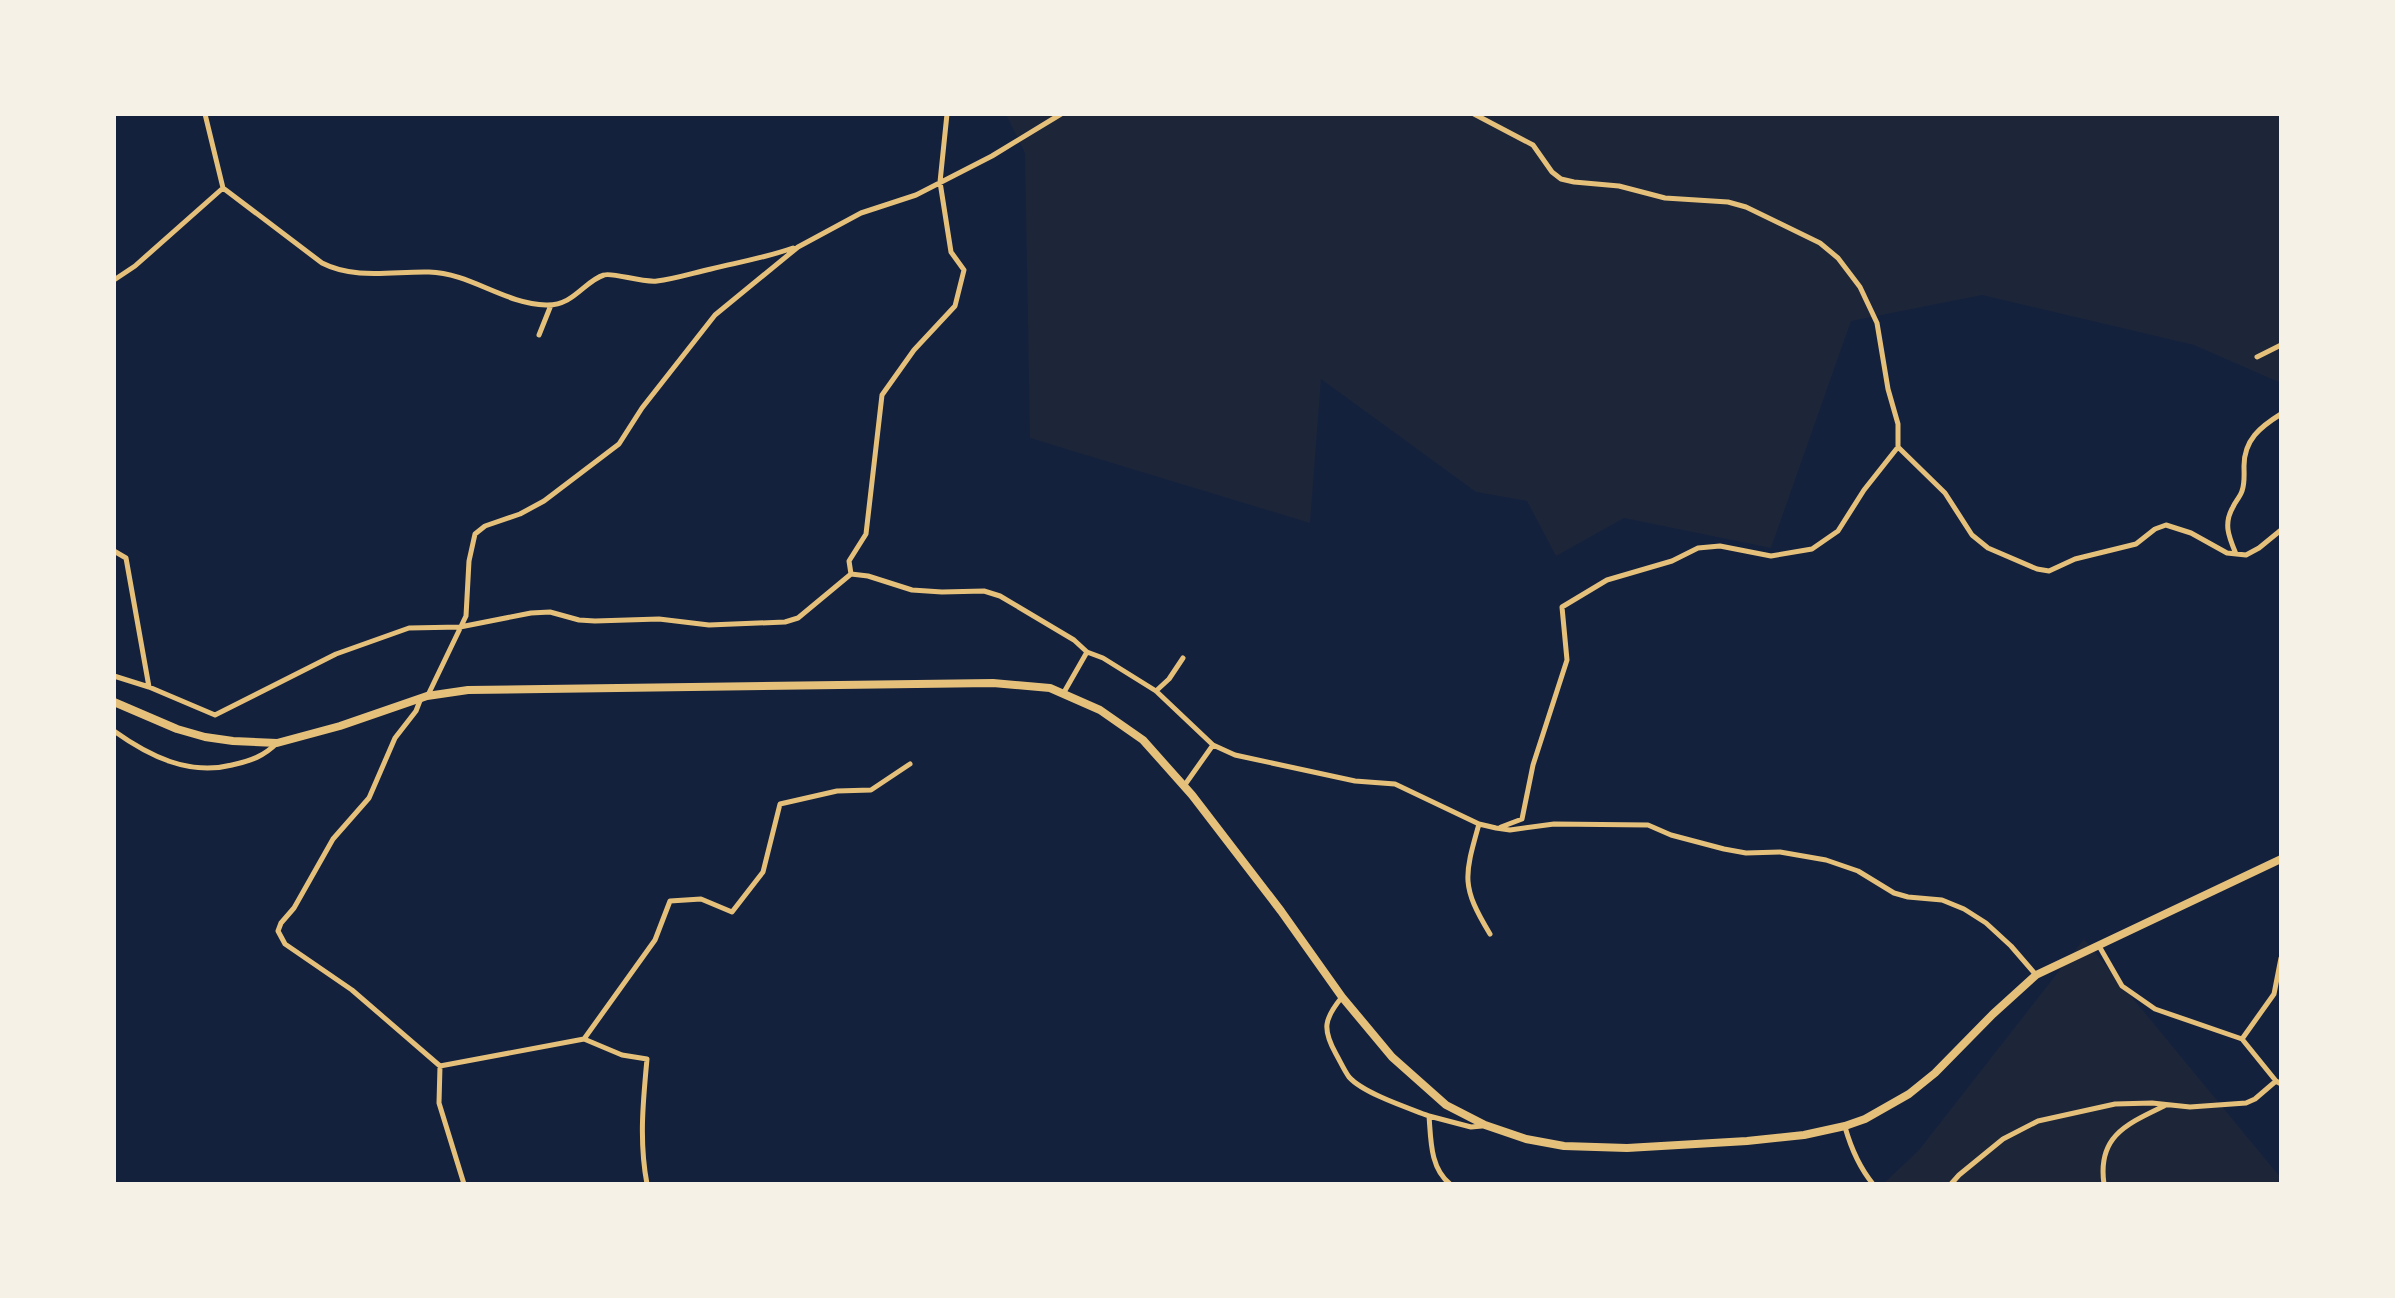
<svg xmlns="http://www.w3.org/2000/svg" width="2395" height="1298" font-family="Lato,sans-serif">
  <rect width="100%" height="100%" fill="#14213d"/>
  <path fill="#1d2539" d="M1006,114H2281V383L2194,345L1982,295L1851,321L1771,548L1624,518L1556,556L1527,501L1476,492L1321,379L1310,523L1030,438L1025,153Z
    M2084,939L2281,1178V1184H1883L1919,1150Z"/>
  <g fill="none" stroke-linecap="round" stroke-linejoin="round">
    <path stroke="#e5c07b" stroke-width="5" d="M205,114L223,188L322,263C355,280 394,271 429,272C470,273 505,304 546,305C574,306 584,281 604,275C613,272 642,283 657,281C675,279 693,273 711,269C740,262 764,258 793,248
      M1474,114L1533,145L1552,172L1561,179L1574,182L1619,186L1665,198L1728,202L1746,207L1820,243L1838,258L1860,287L1877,323L1888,389L1898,424V447L1945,493L1972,535L1988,548L2037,569L2049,571L2075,559L2136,544L2155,529L2166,525L2191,533L2227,553L2246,555L2259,548L2281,530
      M114,280L135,266L223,188
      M539,335L551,305
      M2257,357L2281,345
      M114,551L126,558L149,687
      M2236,554C2229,537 2223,524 2233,507C2235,502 2240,497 2242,491C2245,483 2244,474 2244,466C2244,440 2260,427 2281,414
      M851,574L849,561L866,534L882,395L914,350L955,306L964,270L951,252L940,182L947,114
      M114,676L149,687L215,715L336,654L409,628L460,627L531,613L550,612L579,620L595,621L659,619L709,625L785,622L798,618L851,574L868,576L912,590L942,592L984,591L1000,596L1074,640L1087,652L1103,658L1156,691L1213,745L1235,755L1355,781L1395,784L1479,824L1496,828L1510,830L1554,824L1648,825L1671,835L1724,849L1746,853L1780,852L1826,860L1858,871L1894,893L1908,897L1942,900L1964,909L1986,923L2011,946L2036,975
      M1156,691L1169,679L1183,658
      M1063,694L1087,652
      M428,695L466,616L469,561L475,534L485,526L520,514L544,501L619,444L642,408L715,315L798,247L861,213L916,195L992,156L1061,114
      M421,698L416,711L395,738L369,798L333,839L294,908L281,923L278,931L285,944L352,990L440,1066L439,1103L464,1184
      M114,731C149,756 189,776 232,765C251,761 264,756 277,743
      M1184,786L1213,745
      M1479,824C1464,877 1461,886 1490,934
      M1501,827L1522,819L1533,765L1567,660L1562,607L1607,580L1672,561L1698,548L1720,546L1771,556L1812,549L1838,531L1864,490L1898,447
      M2099,946L2122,986L2155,1009L2242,1039L2276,1081L2281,1084
      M1342,997C1324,1019 1322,1029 1336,1054C1340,1061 1344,1070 1349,1077C1363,1093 1408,1108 1429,1116C1431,1140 1430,1168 1450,1184
      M584,1039L622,1055L647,1059C643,1102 639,1142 647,1184
      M2242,1039L2274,994L2281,958
      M440,1066L584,1039L655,940L670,901L701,899L732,912L763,872L780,804L837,791L871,790L910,764
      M1429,1116L1471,1127L1482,1126
      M1845,1127C1851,1148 1859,1167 1873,1184
      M1951,1184L1959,1175L2003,1139L2038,1121L2115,1104L2152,1103L2190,1107L2246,1103L2255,1099L2276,1081
      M2104,1184C2097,1136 2127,1124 2164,1106"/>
    <path stroke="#e5c07b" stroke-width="8" d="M114,702L177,729L205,737L233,741L277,743L340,726L427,696L468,690L993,683L1050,688L1100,710L1143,740L1192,795L1281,911L1342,997L1392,1057L1446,1105L1485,1125L1526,1139L1564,1146L1627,1148L1747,1141L1804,1135L1845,1126L1865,1119L1909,1094L1935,1073L1993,1014L2036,975L2281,859"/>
  </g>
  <rect width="2395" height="1298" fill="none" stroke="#f6f1e7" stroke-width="232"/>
</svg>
